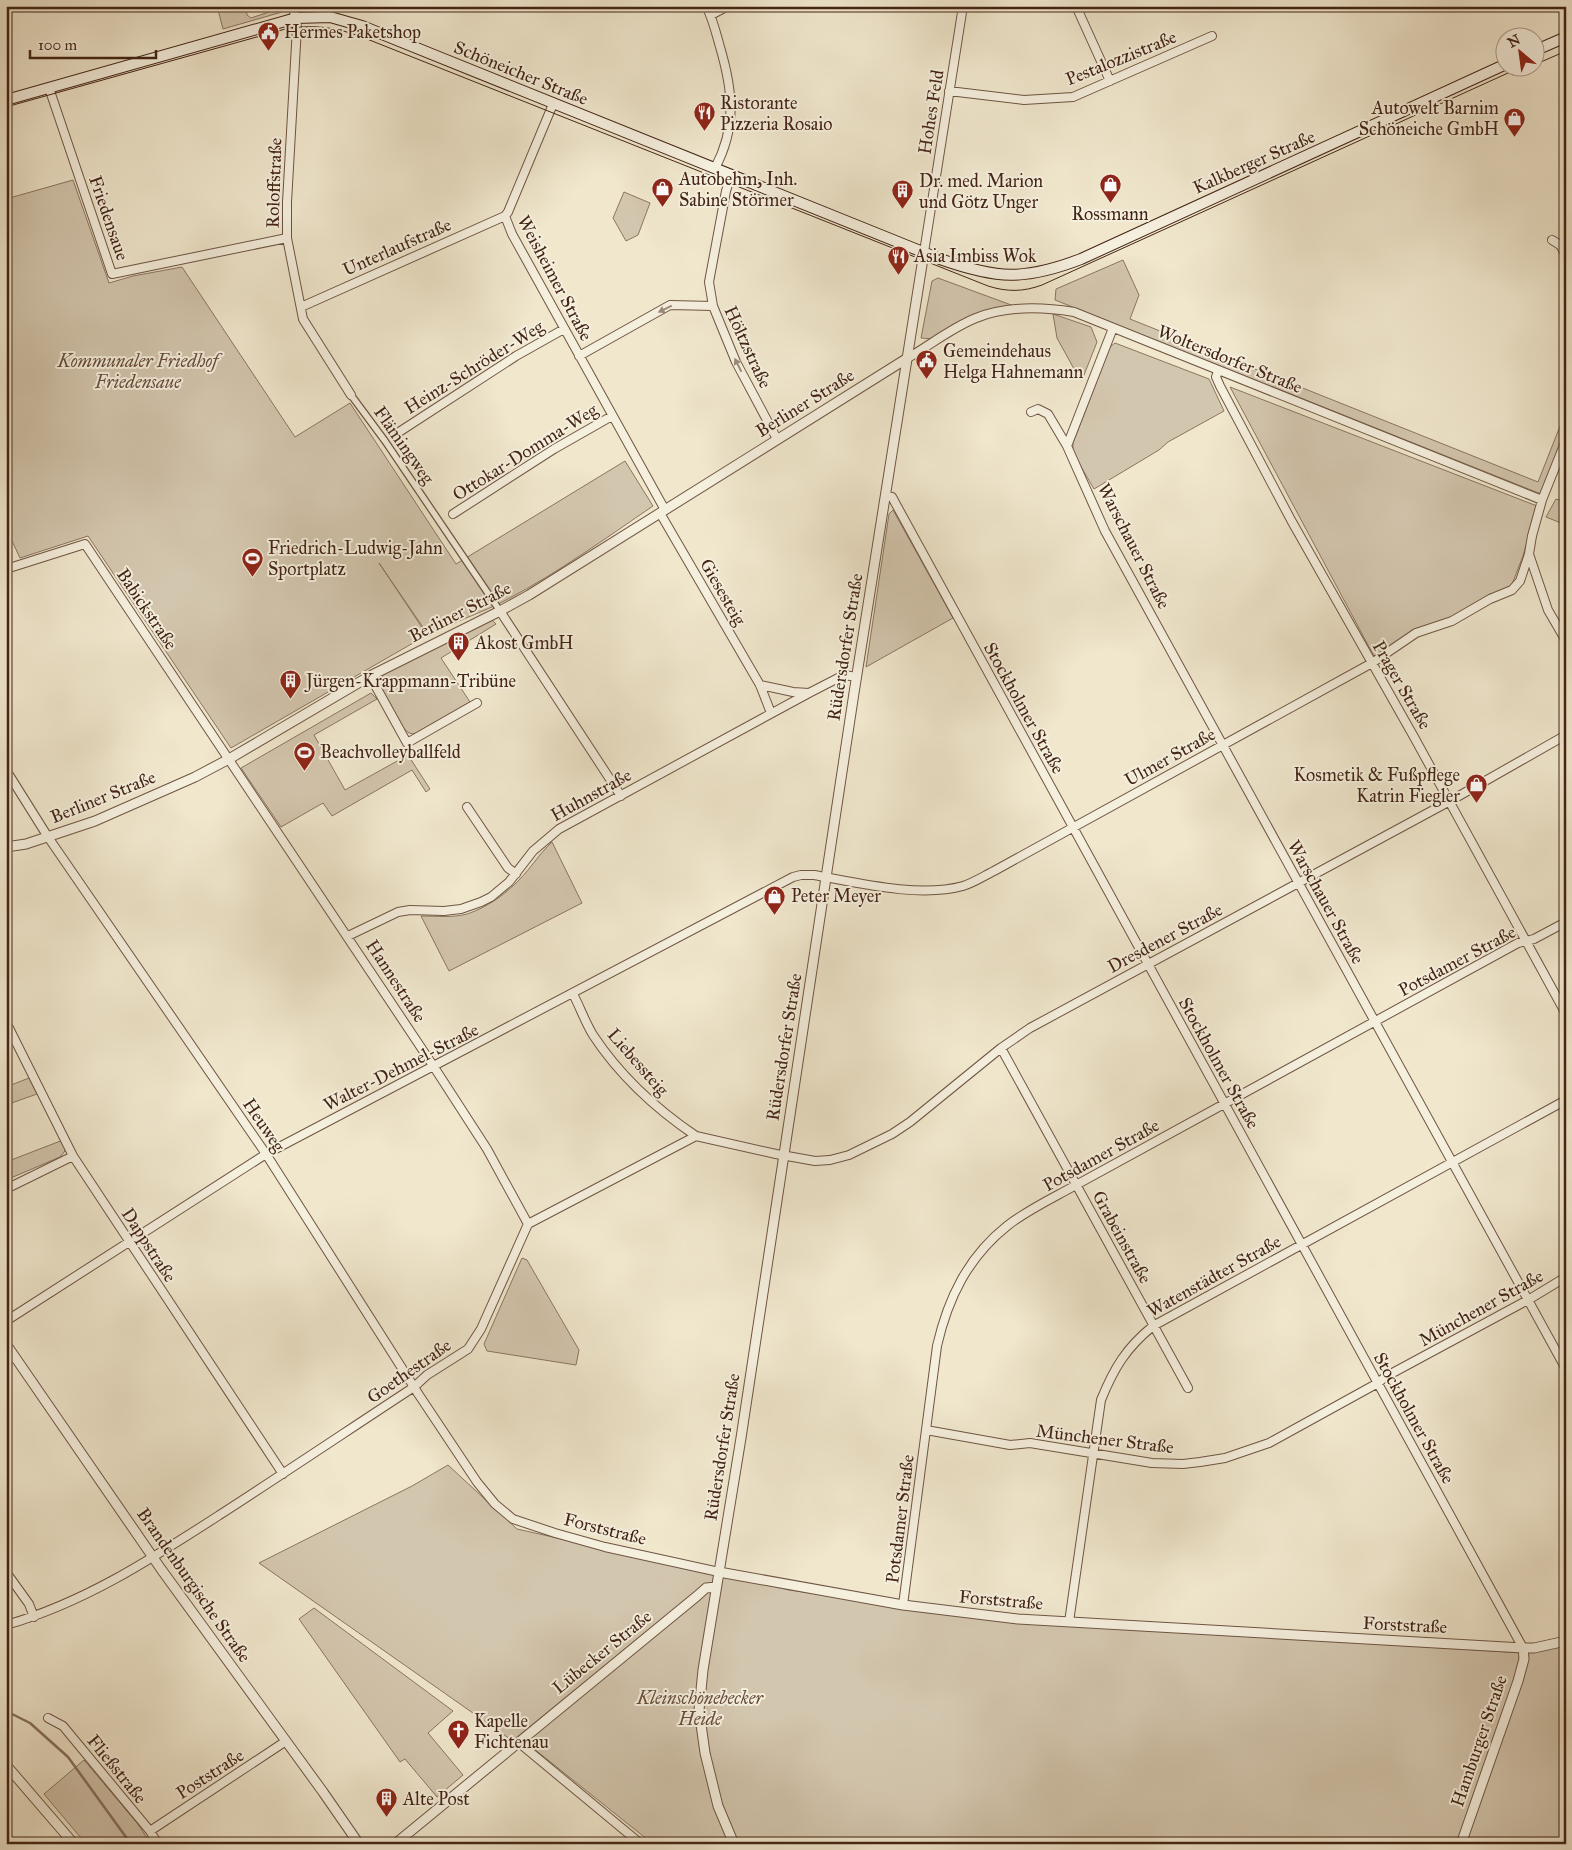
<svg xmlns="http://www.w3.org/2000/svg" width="1572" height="1850" font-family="'IM FELL Great Primer',serif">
  <rect width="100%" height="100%" fill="#f0e7cd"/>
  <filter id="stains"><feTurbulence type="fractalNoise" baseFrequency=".004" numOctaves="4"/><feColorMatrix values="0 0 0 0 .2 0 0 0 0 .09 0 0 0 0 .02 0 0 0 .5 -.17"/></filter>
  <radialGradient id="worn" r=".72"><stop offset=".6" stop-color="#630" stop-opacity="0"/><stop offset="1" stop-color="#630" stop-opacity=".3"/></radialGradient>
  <path fill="#d3c6ae" stroke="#8b7561" d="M217,6H246L247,15L251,18L275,10L276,6H283L282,12L223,29Z
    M73,180L109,283L133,276L182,267L295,437L350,403L456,564L625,461L653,506C606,538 559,572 508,599C483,613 453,621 429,636L379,563L427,635L231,748L88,536L20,558L6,528V199Z
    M624,192L650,203L638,235L626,241L613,218Z
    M1123,260L1139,295L1130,319L1538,482L1566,411V429L1541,494L1055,300L1056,289Z
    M938,278L1014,306L933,339L921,338L932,281Z
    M1053,314L1091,327L1097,342L1082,380L1079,378L1057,338Z
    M1115,343L1209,379L1224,411L1168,442L1159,450L1094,489L1073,453V443L1110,347Z
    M1230,387L1537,506L1523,556L1511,587L1375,658Z
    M1556,499L1566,502V525L1546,517Z
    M893,510L953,618L866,667L889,514Z
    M491,619L496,624L441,658L470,702L414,734L409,733L403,728L381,689L383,674Z
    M371,693L377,699L314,735L345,790L408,755L430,789L426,792L412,770L332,816L323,803L281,827L241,768Z
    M552,842L582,903L449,971L421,916C436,916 453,918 467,914C486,908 506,894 519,880C531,868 539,854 552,842Z
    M29,1078L37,1094L6,1105V1087Z
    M63,1140L65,1151L60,1157L6,1180V1162Z
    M522,1258L527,1260L579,1350L576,1365L487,1351L484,1344Z
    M448,1465L517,1529L789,1590L1000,1621L1510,1652L1542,1651L1566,1645V1844H653L528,1744L510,1739L259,1563L412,1486Z
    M314,1608L453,1711L428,1733L463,1775L437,1797L405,1759L400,1762L299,1619Z
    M84,1760L137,1823L151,1844H86L44,1794Z"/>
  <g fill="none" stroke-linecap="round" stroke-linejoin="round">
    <path stroke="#87715d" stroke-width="2.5" d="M6,1711L30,1723L68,1757L131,1844"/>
    <defs>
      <path id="pedestrian" d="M351,395L385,441L500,611"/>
      <path id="minor" d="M293,6L297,27L287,202V238L303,319L351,395
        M706,6C713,19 716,33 720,47C733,91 737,127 715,168
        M1076,6L1110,81
        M711,15L728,6
        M49,88L112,274L287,238
        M949,91L1024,100L1073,97L1212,36
        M553,104L508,212L505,216L512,234L665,510
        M731,175L726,191L709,282L713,306L736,362L777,439
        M1552,240L1560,245L1566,255
        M924,252L963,6
        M301,307L505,216
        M1113,328L1067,446L1105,531L1566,1369
        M579,356L670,305L713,306
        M906,359C929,346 951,328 976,318C1006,306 1043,307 1074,312L1542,500
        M1218,371L1216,377L1220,386L1291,520L1414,737L1566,1014
        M1031,412L1038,409L1048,414L1067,446
        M399,432L516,356L564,329
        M886,496L892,497L1523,1648
        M660,513L760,685L771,713
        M453,514L554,449L612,416
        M1529,554L1548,610L1566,641
        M6,569L85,544L434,1067L487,1149L528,1224
        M500,611L621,796
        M370,676L407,743L477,703
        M760,685L793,692L809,693
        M6,770L48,837L266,1154L419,1395L477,1482L495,1504L513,1519L555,1533L605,1547L719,1572
        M467,807L508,868L516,874
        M348,936L398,912L410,910L444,911L461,909L481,902L491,897L509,882L533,851L559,829L809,693L844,675L857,677
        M573,994C580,1007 585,1022 593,1035C620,1076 656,1109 696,1136
        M6,1022L73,1156L283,1474
        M1001,1048L1188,1388
        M6,1189L73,1156
        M6,1321L266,1154L793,877L801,875H814C858,883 920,898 963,886C973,883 984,876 994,871L1372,663L1416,633L1452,621L1490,599L1512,590L1520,581L1529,554L1532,536L1542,500L1566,440
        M926,1430L1010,1445L1030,1443L1152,1463L1183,1464L1200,1462L1225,1458L1269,1443L1378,1383L1385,1377L1528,1300L1566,1277
        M6,1572L29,1604L34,1617
        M903,1605L937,1346C948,1298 968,1257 1007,1226C1027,1210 1053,1198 1076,1185L1518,943L1534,939L1566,922
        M1069,1622L1101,1400C1114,1368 1126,1348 1153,1326L1566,1100
        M6,1625C84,1603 153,1558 221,1514C286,1472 350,1429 414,1387L427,1375L468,1349L481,1329L528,1224L696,1136L776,1154L815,1161L830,1160L849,1155L892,1134L910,1122L1001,1048L1030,1028L1450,801L1566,735
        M48,1718L63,1726L150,1831L158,1844
        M518,1742L641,1844
        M150,1831L286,1741"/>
      <path id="tertiary" d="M6,847L26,844L95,821L195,777L229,759L370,676L500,611L529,595L906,359
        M6,1344L161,1569L323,1792L359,1844
        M719,1572L903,1605L1018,1619L1523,1648H1534L1566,1641
        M6,1765L74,1844
        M395,1844L697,1596L706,1588L716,1587
        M734,1844L718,1806L705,1753L699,1710L703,1670L741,1438L854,693L924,252
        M1461,1844L1518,1681L1524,1659L1523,1648"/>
      <path id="secondary" d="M1534,51L1566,37
        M6,100L296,18L330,17L362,26L940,259C997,279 1024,281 1081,259L1504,65"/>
    </defs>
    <use href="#pedestrian" stroke="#6e5542" stroke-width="8"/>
    <use href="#minor" stroke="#6e5542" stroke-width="10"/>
    <use href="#tertiary" stroke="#6e5542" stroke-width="11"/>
    <use href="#secondary" stroke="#432414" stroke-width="12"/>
    <use href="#pedestrian" stroke="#f5efde" stroke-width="5.5"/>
    <use href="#minor" stroke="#f5efde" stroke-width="8"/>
    <use href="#tertiary" stroke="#f5efde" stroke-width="9"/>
    <use href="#secondary" stroke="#f5efde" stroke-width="10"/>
    <path stroke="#432414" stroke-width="1" d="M1534,65L1566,51
      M1513,75L1530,68
      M6,107L289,28C317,25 335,27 362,37L988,286C1007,292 1023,292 1042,285L1519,68"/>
  </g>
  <defs><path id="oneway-solid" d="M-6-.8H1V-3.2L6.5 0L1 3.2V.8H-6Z" transform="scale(1.25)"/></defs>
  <g fill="#9c8a79">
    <use href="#oneway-solid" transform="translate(665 309) rotate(154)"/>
    <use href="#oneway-solid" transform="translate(738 365) rotate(-117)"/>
  </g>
  <defs>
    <symbol id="civic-pin" viewBox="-11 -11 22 30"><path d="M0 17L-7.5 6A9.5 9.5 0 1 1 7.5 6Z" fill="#8f2418" stroke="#f5efde"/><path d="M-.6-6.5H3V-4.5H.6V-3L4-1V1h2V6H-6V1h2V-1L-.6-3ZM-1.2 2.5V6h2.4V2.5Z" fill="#fff"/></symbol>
    <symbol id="restaurant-pin" viewBox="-11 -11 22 30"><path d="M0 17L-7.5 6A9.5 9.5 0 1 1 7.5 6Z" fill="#8f2418" stroke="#f5efde"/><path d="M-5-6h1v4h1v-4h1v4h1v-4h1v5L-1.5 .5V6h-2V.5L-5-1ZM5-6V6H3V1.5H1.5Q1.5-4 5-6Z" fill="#fff"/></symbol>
    <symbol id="shop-pin" viewBox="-11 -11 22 30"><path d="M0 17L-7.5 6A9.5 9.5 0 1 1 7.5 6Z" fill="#8f2418" stroke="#f5efde"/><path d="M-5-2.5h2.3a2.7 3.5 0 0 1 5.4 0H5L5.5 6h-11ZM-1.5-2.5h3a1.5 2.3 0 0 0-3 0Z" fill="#fff"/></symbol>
    <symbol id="building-pin" viewBox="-11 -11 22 30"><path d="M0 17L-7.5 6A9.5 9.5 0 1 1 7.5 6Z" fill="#8f2418" stroke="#f5efde"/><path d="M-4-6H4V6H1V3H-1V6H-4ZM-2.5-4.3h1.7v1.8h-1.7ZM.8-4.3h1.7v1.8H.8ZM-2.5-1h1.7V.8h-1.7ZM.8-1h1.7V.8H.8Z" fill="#fff"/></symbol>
    <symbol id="stadium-pin" viewBox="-11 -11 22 30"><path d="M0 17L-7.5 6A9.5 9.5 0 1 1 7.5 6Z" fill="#8f2418" stroke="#f5efde"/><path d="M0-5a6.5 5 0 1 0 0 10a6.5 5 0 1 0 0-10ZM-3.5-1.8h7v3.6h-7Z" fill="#fff"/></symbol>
    <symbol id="church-pin" viewBox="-11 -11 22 30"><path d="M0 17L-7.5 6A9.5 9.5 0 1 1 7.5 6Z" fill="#8f2418" stroke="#f5efde"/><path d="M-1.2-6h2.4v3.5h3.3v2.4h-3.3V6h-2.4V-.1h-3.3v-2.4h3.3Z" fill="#fff"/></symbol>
  </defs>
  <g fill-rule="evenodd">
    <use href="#civic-pin" x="256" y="20" width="25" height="34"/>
    <use href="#restaurant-pin" x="692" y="100" width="25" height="34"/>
    <use href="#shop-pin" x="1502" y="106" width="25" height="34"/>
    <use href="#shop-pin" x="1098" y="172" width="25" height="34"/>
    <use href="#shop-pin" x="650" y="176" width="25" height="34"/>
    <use href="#building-pin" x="890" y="178" width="25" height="34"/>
    <use href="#restaurant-pin" x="886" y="244" width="25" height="34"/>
    <use href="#civic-pin" x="914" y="348" width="25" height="34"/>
    <use href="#stadium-pin" x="240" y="546" width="25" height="34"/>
    <use href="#building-pin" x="446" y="630" width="25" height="34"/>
    <use href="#building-pin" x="278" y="668" width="25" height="34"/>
    <use href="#stadium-pin" x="292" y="740" width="25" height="34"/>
    <use href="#shop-pin" x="1464" y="772" width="25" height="34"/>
    <use href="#shop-pin" x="762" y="884" width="25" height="34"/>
    <use href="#church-pin" x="446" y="1718" width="25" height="34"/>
    <use href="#building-pin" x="374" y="1786" width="25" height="34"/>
  </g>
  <g text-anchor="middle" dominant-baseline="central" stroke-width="4" stroke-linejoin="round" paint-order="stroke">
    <g font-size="18" fill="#432414" stroke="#f5efde" text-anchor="start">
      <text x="284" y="32">Hermes Paketshop</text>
      <text x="720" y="103">Ristorante<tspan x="720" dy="21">Pizzeria Rosaio</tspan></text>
      <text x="1499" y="108" text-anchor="end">Autowelt Barnim<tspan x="1499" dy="21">Schöneiche GmbH</tspan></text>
      <text x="679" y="179">Autobehm, Inh.<tspan x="679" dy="21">Sabine Störmer</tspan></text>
      <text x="919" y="181">Dr. med. Marion<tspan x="919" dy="21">und Götz Unger</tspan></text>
      <text x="1110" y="214" text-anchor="middle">Rossmann</text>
      <text x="914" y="256">Asia Imbiss Wok</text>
      <text x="943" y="351">Gemeindehaus<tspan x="943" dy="21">Helga Hahnemann</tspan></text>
      <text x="268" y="548">Friedrich-Ludwig-Jahn<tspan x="268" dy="21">Sportplatz</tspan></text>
      <text x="475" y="643">Akost GmbH</text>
      <text x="306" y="681">Jürgen-Krappmann-Tribüne</text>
      <text x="320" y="752">Beachvolleyballfeld</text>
      <text x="1460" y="775" text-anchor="end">Kosmetik &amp; Fußpflege<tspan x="1460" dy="21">Katrin Fiegler</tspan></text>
      <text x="791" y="896">Peter Meyer</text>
      <text x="474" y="1721">Kapelle<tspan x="474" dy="21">Fichtenau</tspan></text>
      <text x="403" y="1799">Alte Post</text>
    </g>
    <g font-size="18" fill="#432414" stroke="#f5efde">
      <text transform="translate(1121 58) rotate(-22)">Pestalozzistraße</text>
      <text transform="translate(521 73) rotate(22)">Schöneicher Straße</text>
      <text transform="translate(931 112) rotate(-81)">Hohes Feld</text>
      <text transform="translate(1254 162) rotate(-24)">Kalkberger Straße</text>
      <text transform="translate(274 183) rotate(-88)">Roloffstraße</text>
      <text transform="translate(109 218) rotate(71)">Friedensaue</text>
      <text transform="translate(397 247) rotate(-24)">Unterlaufstraße</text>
      <text transform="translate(555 278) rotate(62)">Weisheimer Straße</text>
      <text transform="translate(748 347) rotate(65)">Höltzstraße</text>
      <text transform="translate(1230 359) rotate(22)">Woltersdorfer Straße</text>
      <text transform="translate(474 367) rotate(-32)">Heinz-Schröder-Weg</text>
      <text transform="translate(805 403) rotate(-32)">Berliner Straße</text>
      <text transform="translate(404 445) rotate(55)">Flämingweg</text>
      <text transform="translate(525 452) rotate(-32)">Ottokar-Domma-Weg</text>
      <text transform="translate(1134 546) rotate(63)">Warschauer Straße</text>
      <text transform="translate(723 592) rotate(60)">Giesesteig</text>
      <text transform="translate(147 609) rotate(56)">Babickstraße</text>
      <text transform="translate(460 612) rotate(-27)">Berliner Straße</text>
      <text transform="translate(845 647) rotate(-81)">Rüdersdorfer Straße</text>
      <text transform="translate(1402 685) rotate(60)">Prager Straße</text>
      <text transform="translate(1024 708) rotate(61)">Stockholmer Straße</text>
      <text transform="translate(1170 757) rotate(-29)">Ulmer Straße</text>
      <text transform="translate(591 795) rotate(-29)">Huhnstraße</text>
      <text transform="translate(103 797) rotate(-22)">Berliner Straße</text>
      <text transform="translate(1326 902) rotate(61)">Warschauer Straße</text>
      <text transform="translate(1165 938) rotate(-28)">Dresdener Straße</text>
      <text transform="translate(1457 961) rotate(-28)">Potsdamer Straße</text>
      <text transform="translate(396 981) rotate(57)">Hannestraße</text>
      <text transform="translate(784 1047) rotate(-81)">Rüdersdorfer Straße</text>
      <text transform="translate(638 1062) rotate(49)">Liebessteig</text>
      <text transform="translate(1219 1063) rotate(61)">Stockholmer Straße</text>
      <text transform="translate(401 1067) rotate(-27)">Walter-Dehmel-Straße</text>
      <text transform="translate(264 1125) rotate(56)">Heuweg</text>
      <text transform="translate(1101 1155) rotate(-29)">Potsdamer Straße</text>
      <text transform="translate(1122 1237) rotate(61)">Grabeinstraße</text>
      <text transform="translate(149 1245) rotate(57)">Dappstraße</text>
      <text transform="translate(1214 1276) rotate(-29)">Watenstädter Straße</text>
      <text transform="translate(1481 1308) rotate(-29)">Münchener Straße</text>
      <text transform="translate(409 1371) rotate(-35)">Goethestraße</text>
      <text transform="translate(1414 1418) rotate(61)">Stockholmer Straße</text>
      <text transform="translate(1105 1439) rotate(7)">Münchener Straße</text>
      <text transform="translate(722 1447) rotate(-81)">Rüdersdorfer Straße</text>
      <text transform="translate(900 1519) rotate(-83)">Potsdamer Straße</text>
      <text transform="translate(605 1529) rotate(14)">Forststraße</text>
      <text transform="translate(194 1585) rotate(55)">Brandenburgische Straße</text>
      <text transform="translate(1001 1600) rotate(5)">Forststraße</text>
      <text transform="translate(1405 1625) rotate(3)">Forststraße</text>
      <text transform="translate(602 1652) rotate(-39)">Lübecker Straße</text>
      <text transform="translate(1479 1741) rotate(-71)">Hamburger Straße</text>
      <text transform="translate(117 1769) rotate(51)">Fließstraße</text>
      <text transform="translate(210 1774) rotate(-33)">Poststraße</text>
    </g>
    <g font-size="18" font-style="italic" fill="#674c3a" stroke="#f5efde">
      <text x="138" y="361">Kommunaler Friedhof<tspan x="138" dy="21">Friedensaue</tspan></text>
      <text x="700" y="1698">Kleinschönebecker<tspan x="700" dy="21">Heide</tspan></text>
    </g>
  </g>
  <rect width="1572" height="1850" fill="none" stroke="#f0e7cd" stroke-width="25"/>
  <rect x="8" y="8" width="1557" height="1835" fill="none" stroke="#432414" stroke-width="2.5"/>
  <rect x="12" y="12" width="1547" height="1825" fill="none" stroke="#432414"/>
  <g transform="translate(1520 52) rotate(331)"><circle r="24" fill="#f5efde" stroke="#ae9e8d"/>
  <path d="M0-4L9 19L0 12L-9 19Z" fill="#8f2418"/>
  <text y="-8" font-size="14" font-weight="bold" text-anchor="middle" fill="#432414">N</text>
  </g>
  <path d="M30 50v8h126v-8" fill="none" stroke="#432414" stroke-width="2.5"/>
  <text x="38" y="50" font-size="15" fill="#432414" stroke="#f5efde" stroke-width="4" paint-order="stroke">100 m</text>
  <rect width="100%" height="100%" filter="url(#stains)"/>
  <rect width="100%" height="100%" fill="url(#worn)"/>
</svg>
